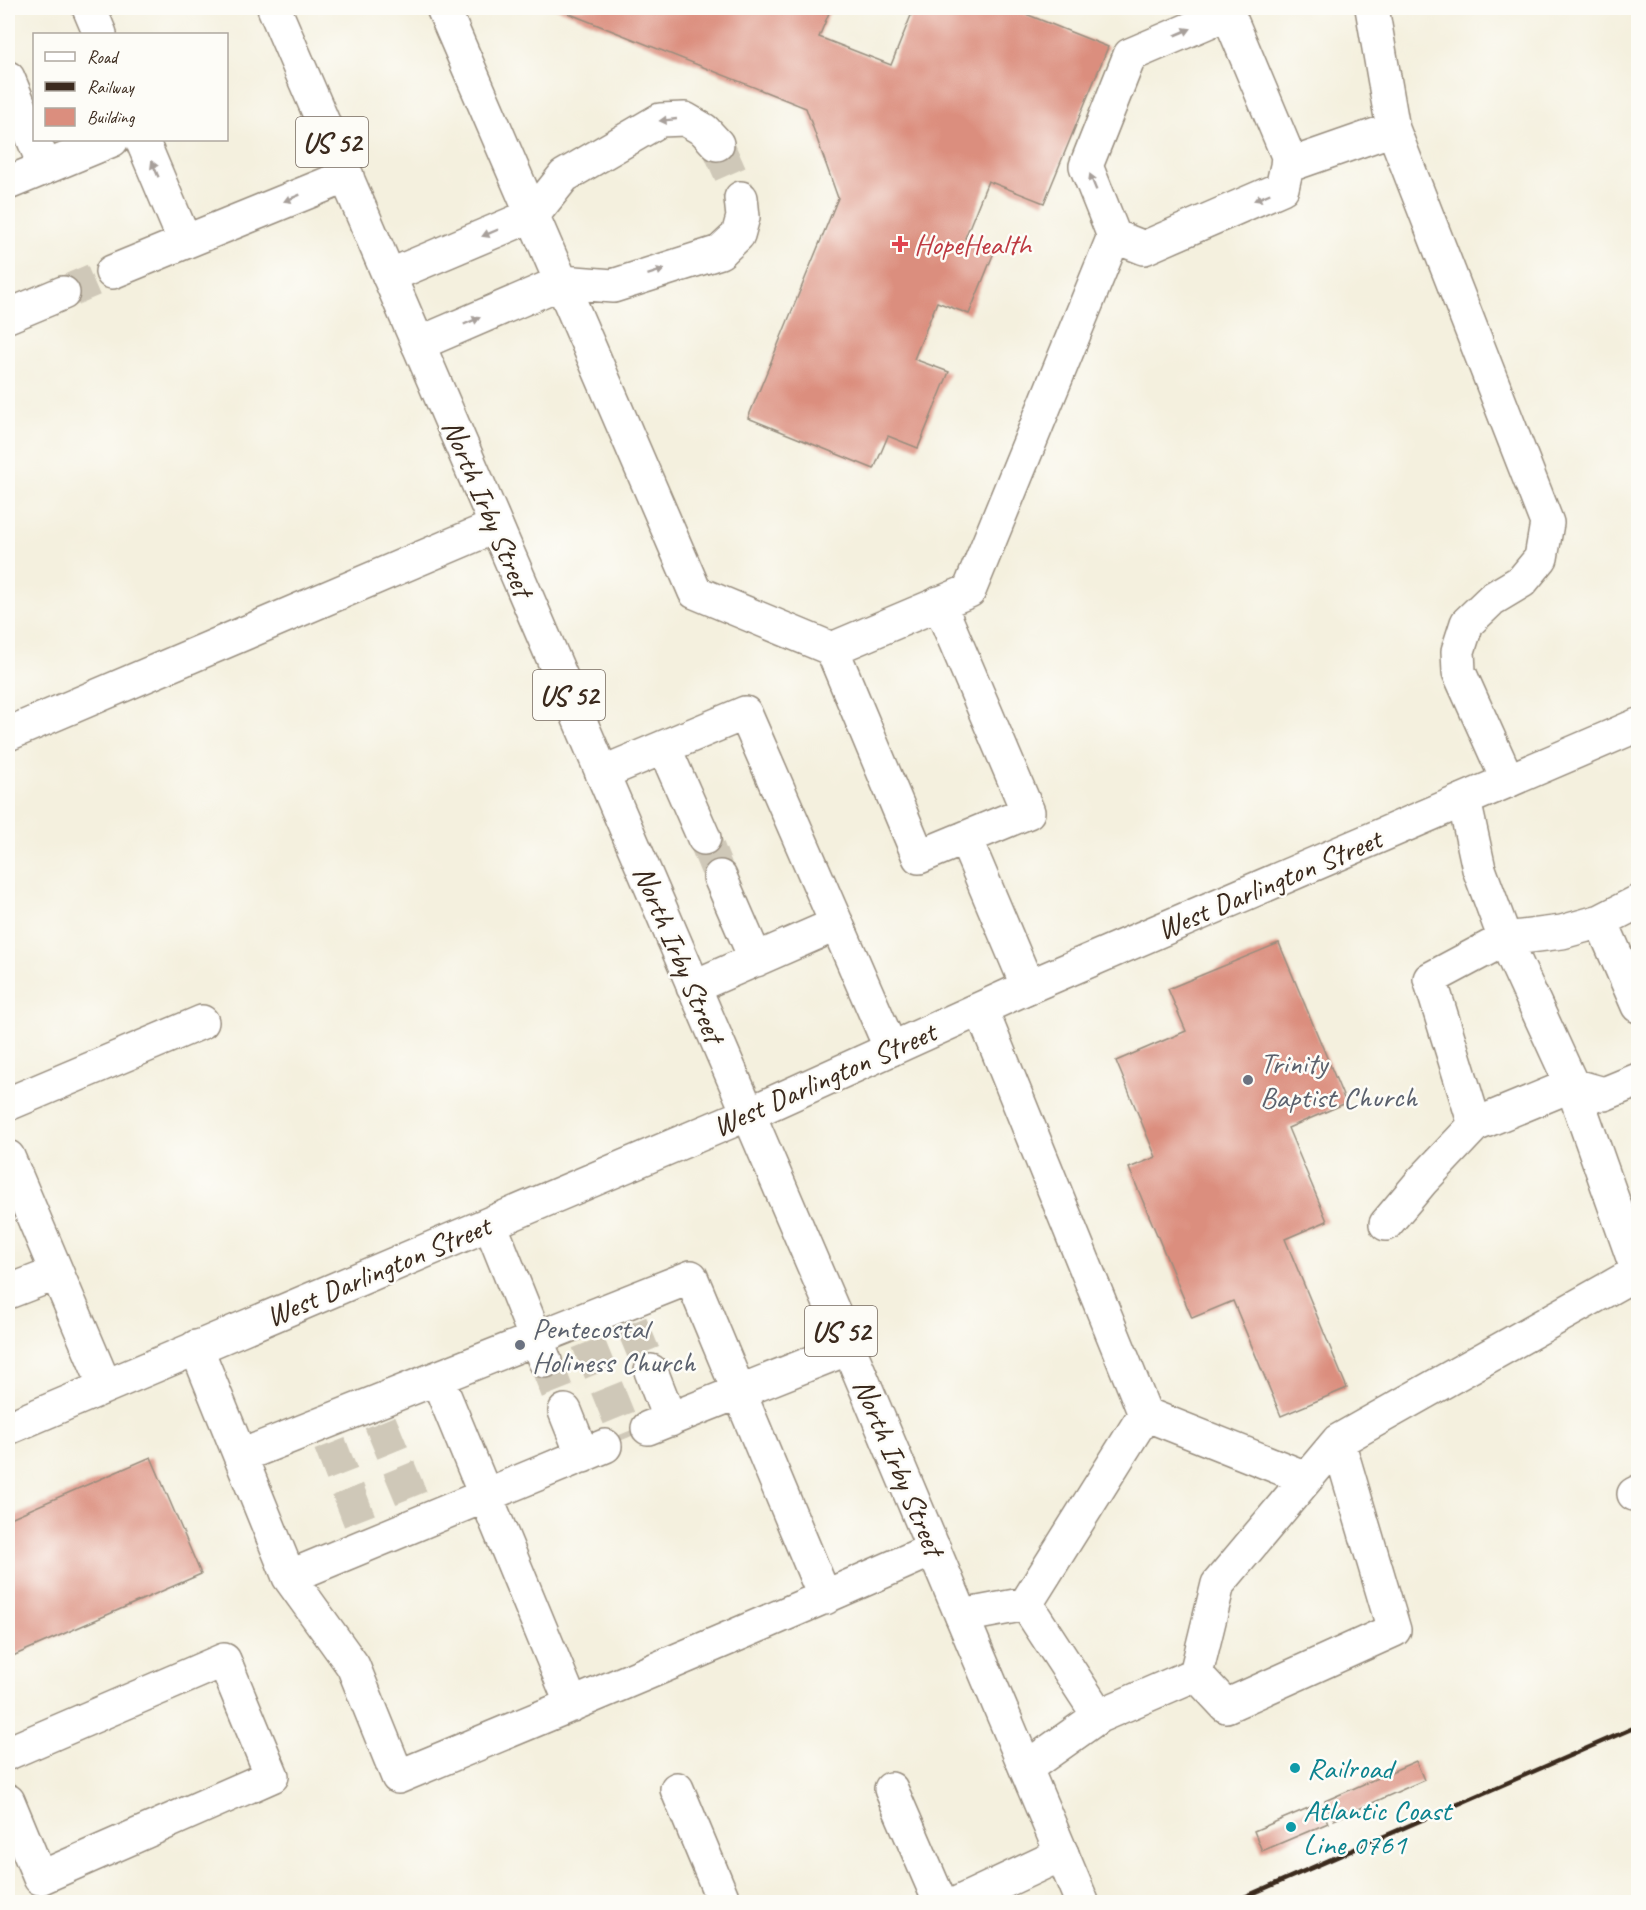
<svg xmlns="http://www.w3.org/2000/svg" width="1646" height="1910" font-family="Caveat,sans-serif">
  <rect width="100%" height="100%" fill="#fdfcf7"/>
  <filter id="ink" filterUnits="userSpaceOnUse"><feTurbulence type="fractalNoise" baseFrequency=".0167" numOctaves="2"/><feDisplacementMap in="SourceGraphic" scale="12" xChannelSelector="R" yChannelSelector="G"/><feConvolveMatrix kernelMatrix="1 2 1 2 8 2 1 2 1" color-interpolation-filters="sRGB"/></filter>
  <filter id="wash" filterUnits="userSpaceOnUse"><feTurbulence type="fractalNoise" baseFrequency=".008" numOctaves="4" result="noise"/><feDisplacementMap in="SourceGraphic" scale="24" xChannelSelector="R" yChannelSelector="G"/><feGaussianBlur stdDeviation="1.35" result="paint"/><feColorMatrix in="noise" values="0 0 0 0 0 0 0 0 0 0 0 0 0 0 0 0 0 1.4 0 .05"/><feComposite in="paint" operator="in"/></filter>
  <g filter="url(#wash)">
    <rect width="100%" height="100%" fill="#f4f0de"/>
    <g id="blocks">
      <path fill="#db8e7e" d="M555,8H831L819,37L891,65L914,8H1011L1108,47L1044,203L988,181L965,238L995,250L969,314L937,302L914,359L949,372L918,448L888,436L874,469L748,418L838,198L806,108Z
        M1279,943L1346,1103L1288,1128L1327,1221L1285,1239L1347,1388L1281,1416L1233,1301L1192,1318L1129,1168L1156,1157L1116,1061L1186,1031L1168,989Z
        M151,1457L201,1574L8,1658V1519Z
        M1416,1761L1424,1780L1334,1820L1325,1801Z
        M1320,1803L1328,1823L1262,1851L1254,1831Z"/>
    </g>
  </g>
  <g filter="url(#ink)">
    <use href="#blocks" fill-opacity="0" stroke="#988d7e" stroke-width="1.5"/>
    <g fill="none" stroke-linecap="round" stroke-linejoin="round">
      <path stroke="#cfc8b8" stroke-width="33" stroke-dasharray="33 16" stroke-linecap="butt" d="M717,144L741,198
        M63,293L112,272
        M704,838L720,877
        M631,1323L651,1371
        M588,1342L627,1438
        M545,1361L565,1411
        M380,1422L414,1504
        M330,1444L362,1527"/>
      <defs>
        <path id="minor" d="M89,8L100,34
          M443,8L695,592L832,649L969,591L1114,236L1086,166L1130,55L1228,13L1288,156L1287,166L1282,188L1144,248L1114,236
          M1372,8L1393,129L1547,523L1541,558L1522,581L1492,599L1467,623L1458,651L1459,672L1508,781
          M8,78L45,167
          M142,140L185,242L347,176
          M1287,166L1393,129
          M8,183L112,140
          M112,272L185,242
          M389,276L533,215L564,176L660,120L685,119L704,130L717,144
          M8,316L63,293
          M418,344L562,282L613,286L720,252L738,235L743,217L741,198
          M832,649L919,857L1028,812L939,603
          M8,734L496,526
          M664,747L704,838
          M602,773L745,713L891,1049
          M965,838L1028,987
          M720,877L756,960
          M1638,902L1601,921L1562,932L1505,939L1430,979L1475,1125L1572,1085L1604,1094L1638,1080
          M1601,921L1638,1006
          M693,987L837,924
          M8,1104L202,1022
          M8,1157L57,1273
          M490,1224L545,1361
          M1386,1224L1422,1181L1475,1125
          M8,1292L57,1273L105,1386
          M196,1347L289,1577L353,1666L398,1777C577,1703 756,1628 934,1549
          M651,1371L670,1420
          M437,1378L572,1705
          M565,1411L583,1456
          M1145,1414L1306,1478
          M648,1428L849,1348
          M1338,1441L1638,1272L1572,1085L1505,939L1479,869L1464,800
          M241,1456L691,1277L825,1598
          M1634,1494L1638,1492
          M289,1577L605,1446
          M1026,1604L1099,1716
          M962,1616L1026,1604L1145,1414L981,1009
          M8,1753L224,1660L272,1776L40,1878L8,1801
          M1026,1768L1099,1716L1196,1674L1218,1584L1338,1441L1394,1630L1226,1706L1196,1674
          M677,1789L724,1902
          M891,1789L940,1902
          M960,1902L1062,1854"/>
        <path id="major" d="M274,8L849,1348L1082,1902
          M8,1428L748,1114L1028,987L1638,725"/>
      </defs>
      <use href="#minor" stroke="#988d7e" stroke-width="36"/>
      <use href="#major" stroke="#988d7e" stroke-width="36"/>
      <use href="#minor" stroke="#fff" stroke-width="33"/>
      <use href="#major" stroke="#fff" stroke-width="33"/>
      <path stroke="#3b2a1e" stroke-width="4.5" d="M1233,1902L1638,1726"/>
    </g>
    <defs><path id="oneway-solid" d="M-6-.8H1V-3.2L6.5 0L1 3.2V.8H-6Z" transform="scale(1.5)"/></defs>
    <g fill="#a79f9a">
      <use href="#oneway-solid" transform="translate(1183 32) rotate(-23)"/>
      <use href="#oneway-solid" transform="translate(668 120) rotate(174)"/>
      <use href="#oneway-solid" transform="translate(155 169) rotate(-113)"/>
      <use href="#oneway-solid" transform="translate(1093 182) rotate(-112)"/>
      <use href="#oneway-solid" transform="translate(1262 197) rotate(157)"/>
      <use href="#oneway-solid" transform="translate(292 198) rotate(158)"/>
      <use href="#oneway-solid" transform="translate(490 233) rotate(157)"/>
      <use href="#oneway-solid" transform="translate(656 272) rotate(-18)"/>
      <use href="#oneway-solid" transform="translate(472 321) rotate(-23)"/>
    </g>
  </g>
  <path fill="#e0444e" stroke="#fdfcf7" stroke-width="2" d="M897 235h6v6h6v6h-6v6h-6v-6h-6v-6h6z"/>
  <g fill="#6b7280" stroke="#fdfcf7" stroke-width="2">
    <circle cx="1248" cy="1080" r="6"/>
    <circle cx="520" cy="1345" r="6"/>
  </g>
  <g fill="#0f9aa8" stroke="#fdfcf7" stroke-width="2">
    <circle cx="1295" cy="1768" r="6"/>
    <circle cx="1291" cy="1827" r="6"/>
  </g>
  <g text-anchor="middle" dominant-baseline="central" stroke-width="5" stroke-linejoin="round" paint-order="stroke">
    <g fill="#fdfcf7" stroke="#75695f" stroke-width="1.5">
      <rect x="296" y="117" width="72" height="50" rx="4.5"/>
      <rect x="533" y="670" width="72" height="50" rx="4.5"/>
      <rect x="805" y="1306" width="72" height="50" rx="4.5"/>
    </g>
    <g font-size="28" font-weight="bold" fill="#3b2a1e">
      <text x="332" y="142">US 52</text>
      <text x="569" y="695">US 52</text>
      <text x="841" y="1331">US 52</text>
    </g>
    <g font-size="30" fill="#be3a42" stroke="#fdfcf7" text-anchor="start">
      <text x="914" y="244">HopeHealth</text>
    </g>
    <g font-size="30" fill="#3b2a1e" stroke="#fdfcf7">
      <text transform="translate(488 508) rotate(67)">North Irby Street</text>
      <text transform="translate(1269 884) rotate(-23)">West Darlington Street</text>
      <text transform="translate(679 954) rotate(67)">North Irby Street</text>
      <text transform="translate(824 1079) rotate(-24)">West Darlington Street</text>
      <text transform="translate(378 1271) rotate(-23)">West Darlington Street</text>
      <text transform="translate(899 1467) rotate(67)">North Irby Street</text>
    </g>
    <g font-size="30" fill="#5b616d" stroke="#fdfcf7" text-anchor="start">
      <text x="1260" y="1063">Trinity<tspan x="1260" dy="34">Baptist Church</tspan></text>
      <text x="532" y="1328">Pentecostal<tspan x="532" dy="34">Holiness Church</tspan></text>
    </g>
    <g font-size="30" fill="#0d838f" stroke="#fdfcf7" text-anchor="start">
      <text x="1307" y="1768">Railroad</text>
      <text x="1303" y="1810">Atlantic Coast<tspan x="1303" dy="34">Line 0761</tspan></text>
    </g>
  </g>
  <rect width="1646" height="1910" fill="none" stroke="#fdfcf7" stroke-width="30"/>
  <rect x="33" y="33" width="195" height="108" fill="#fdfcf7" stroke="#afa8a0" stroke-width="1.5"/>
  <rect x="45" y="52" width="30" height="9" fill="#ffffff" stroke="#afa8a0" stroke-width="1.5"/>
  <text x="87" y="63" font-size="18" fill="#3b2a1e">Road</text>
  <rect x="45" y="82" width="30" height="9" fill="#3b2a1e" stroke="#afa8a0" stroke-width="1.5"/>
  <text x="87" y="93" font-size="18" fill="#3b2a1e">Railway</text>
  <rect x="45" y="108" width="30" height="18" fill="#db8e7e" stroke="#afa8a0" stroke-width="1.5"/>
  <text x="87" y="123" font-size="18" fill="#3b2a1e">Building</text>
</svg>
